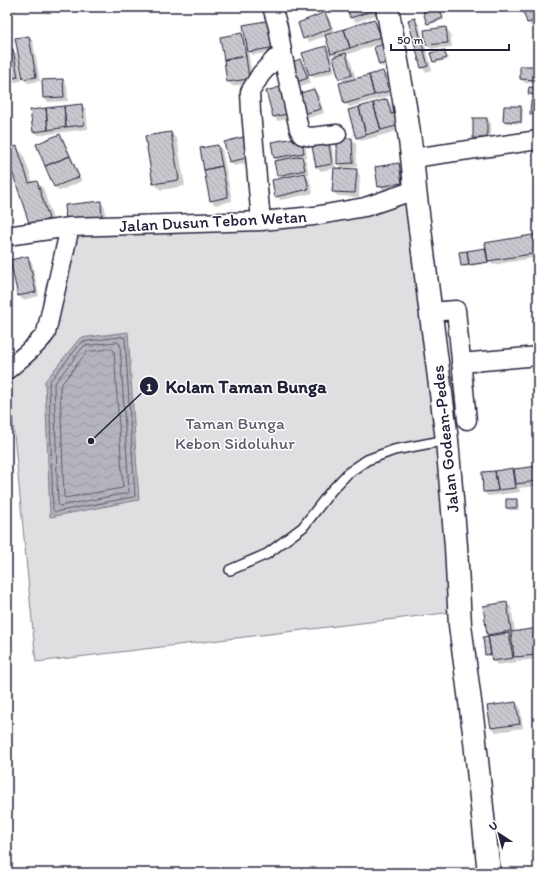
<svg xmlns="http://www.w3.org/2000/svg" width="545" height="880" font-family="Itim,sans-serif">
  <defs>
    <pattern id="water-waves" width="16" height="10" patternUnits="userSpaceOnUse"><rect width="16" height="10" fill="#b4b4bc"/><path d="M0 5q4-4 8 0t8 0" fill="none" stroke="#9a9aa2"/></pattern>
    <pattern id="building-back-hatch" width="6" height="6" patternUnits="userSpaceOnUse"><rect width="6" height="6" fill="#c8c8cf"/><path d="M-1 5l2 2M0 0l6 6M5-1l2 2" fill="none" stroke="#acacb3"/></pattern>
  </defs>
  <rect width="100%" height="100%" fill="#fff"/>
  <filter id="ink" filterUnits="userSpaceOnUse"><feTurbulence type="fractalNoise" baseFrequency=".025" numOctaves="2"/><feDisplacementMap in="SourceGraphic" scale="8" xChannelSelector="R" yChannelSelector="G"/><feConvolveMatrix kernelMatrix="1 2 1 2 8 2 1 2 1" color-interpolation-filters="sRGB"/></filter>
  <g filter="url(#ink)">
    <path fill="#dfdfe2" stroke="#80808e" d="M421,194L453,612L36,662L8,372L51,344L74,235L365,217Z"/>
    <path fill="url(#water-waves)" stroke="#7a7a88" d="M128,332L139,500L50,517L45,381L80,338Z"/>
    <path fill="#0003" d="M7,7H30V9L12,11Z
      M297,7H305L299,9Z
      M348,7H383L385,12L356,22L351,18Z
      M523,7H538V25L532,27L528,23Z
      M439,8L444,20L429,25L427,23Z
      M325,14L329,18L335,33L374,20L378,24L384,42L346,55L350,59L356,79L383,72L387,76L392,95L350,107L345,103V82L340,78L336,57L332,54L326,36L309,42L304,38Z
      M414,19L419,24L432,70L426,72L422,67Z
      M244,25L280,51L253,55L248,50L253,83L232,86L228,81L242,34L247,39Z
      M446,28L450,33L452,47L431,49L427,45Z
      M29,37L33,41L40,81L28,83L24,79Z
      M387,44L394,63L382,67L380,65Z
      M325,47L330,51L335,72L314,78L307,72L311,83L300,87L295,83L300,60L304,64L306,69H308Z
      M13,50L17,54L22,81L7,83V51Z
      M444,51L448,60L435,63L433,61Z
      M538,67V83H525L521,79Z
      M63,80L67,85L68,101L48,102L44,98Z
      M280,88L284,93L291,118L278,121L274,117L267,92Z
      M537,89L538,96L531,95L529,93Z
      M314,90L318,94L324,113L308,118L304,114Z
      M387,100L391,104L394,114L408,128L361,141L357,137Z
      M81,105L86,109L88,129L38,135L34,131Z
      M521,107L523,109L522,124L506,123L504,121Z
      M487,119L491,123V142H478L474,137Z
      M171,133L177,139L185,186L161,190L154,184L146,137Z
      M60,135L64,140L82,181L59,191L55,187L37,145Z
      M352,139L356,143L357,167L343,168L338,163Z
      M312,141L331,143L336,169L356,170L360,175L359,197L338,196L333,192L335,168L321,171L317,167Z
      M225,143L255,161L234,166L230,162Z
      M305,143L307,157L303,158L306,161L309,175H306L309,178L313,193L281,200L276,196L281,179L278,176L279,161L275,158Z
      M218,146L222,150L232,201L215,205L211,200Z
      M17,148L23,154L33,183L36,182L43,188L55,226L37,232L7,153V151Z
      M399,164L403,168L406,187L384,191L379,187Z
      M7,190L12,208L7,209Z
      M100,202L105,207L106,224L72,227Z
      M538,235V257L493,265L488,261L489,263L464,267L462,265L485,249L487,251Z
      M27,257L32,262L39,296L23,300L19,296L11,261Z
      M538,467V486L519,488L520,492L488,496L484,492L483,473Z
      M517,500L518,502L519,510H509L507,508Z
      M506,603L511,607L515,632L538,629V659L519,661L516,658L517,662L498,665L493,661V655L488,656L486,654L490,636L488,634Z
      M516,703L520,707L523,728L496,732L492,728L488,707Z"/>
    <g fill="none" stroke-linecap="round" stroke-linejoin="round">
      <path stroke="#5c5c6f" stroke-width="1" d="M122,337L125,338L135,496L133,497L55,512L53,510L49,382L82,342Z
        M118,342L120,344L129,492L128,493L60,506L58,504L54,384L84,346Z
        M112,349L114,351L123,487L122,488L65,498L64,497L60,386L87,352Z"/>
    </g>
    <path fill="url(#building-back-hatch)" stroke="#22223b" d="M347,7H381V8L350,18Z
      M439,7L443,18L427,24L423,12Z
      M522,7H537L538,20L527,23Z
      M325,12L331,28L303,39L298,23Z
      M415,18L428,66L421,68L408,20Z
      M374,19L381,37L350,48L344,29Z
      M271,20L276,47L248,52L243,25Z
      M446,27L448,43L426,45L424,30Z
      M344,29L350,48L331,54L325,35Z
      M242,33L246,56L224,60L220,37Z
      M29,36L36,77L23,79L15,38Z
      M387,43L392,61L379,65L374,47Z
      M326,46L332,68L309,75L302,53Z
      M13,49L18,77L7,79V50Z
      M444,50L447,58L433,62L430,53Z
      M346,53L352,75L339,79L333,57Z
      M246,56L249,79L227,82L224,60Z
      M300,59L308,78L294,83L287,64Z
      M520,66H538V80L520,79Z
      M383,71L389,91L374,95L369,75Z
      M369,75L374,95L344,104L339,83Z
      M63,79L64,97L43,98L42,80Z
      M280,87L287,114L273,117L266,91Z
      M529,87L538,88L537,95L528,94Z
      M314,89L321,109L303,114L297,94Z
      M387,99L391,114L401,111L404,124L381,130L373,103Z
      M531,101L538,102V115L530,114Z
      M373,103L381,130L366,135L359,107Z
      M82,104L84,125L66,127L64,106Z
      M64,106L66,127L48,130L46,108Z
      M504,106H521V122L503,121Z
      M359,107L366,135L356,138L348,110Z
      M46,108L48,130L33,132L30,110Z
      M473,118H487V138H473Z
      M171,132L179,180L153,184L145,136Z
      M60,134L70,156L45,166L36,144Z
      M247,136L251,157L229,162L224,142Z
      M301,137L304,153L274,158L271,142Z
      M328,138L332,164L316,167L311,141Z
      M352,138L353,163L337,164V139Z
      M218,145L222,166L204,170L200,148Z
      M17,146L29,183L37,181L49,219L30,226L7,156V150Z
      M70,156L79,177L54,187L45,166Z
      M302,156L305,170L277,176L274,161Z
      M399,163L402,183L378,187L375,167Z
      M222,166L228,197L210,201L204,170Z
      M334,168L357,169L355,193L332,192Z
      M305,173L309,189L275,197L272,180Z
      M101,201L102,220L66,223L65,205Z
      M538,234V253L488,261L485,243Z
      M485,248L488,262L469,265L467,251Z
      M467,251L469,265L461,266L459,252Z
      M28,256L36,292L18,296L10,260Z
      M538,466V481L516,484L514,469Z
      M513,468L516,488L498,490L495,471Z
      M495,471L498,491L483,492L482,472Z
      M506,499H517V508H506Z
      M507,602L511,631L487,635L483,606Z
      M538,628V655L514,657L511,632Z
      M509,633L513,658L492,661L488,636Z
      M488,636L491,654L485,655L483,637Z
      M516,702L520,724L491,728L487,706Z"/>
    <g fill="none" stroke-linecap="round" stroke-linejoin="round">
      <defs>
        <path id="lane" d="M230,570L267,554L303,527L331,491L348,473L367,460L394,450L447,440"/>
        <path id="street" d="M283,57L299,129L302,135L311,137L337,134
          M413,158L538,140
          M261,221L251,112L250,92L261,74L275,59L283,57L278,27L272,7
          M7,236L70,227L261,221L314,216L365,207L415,190
          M430,312L456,310L467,420
          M461,363L538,356
          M7,370C21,358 35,348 46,333L70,227"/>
        <path id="secondary" d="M387,7C398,68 411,128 415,190L447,440L456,546L460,625L474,732L489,873"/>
      </defs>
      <use href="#lane" stroke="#22223b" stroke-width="12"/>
      <use href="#street" stroke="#22223b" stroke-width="21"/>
      <use href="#secondary" stroke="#22223b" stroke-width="25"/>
      <use href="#lane" stroke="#fff" stroke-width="9"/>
      <use href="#street" stroke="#fff" stroke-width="18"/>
      <use href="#secondary" stroke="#fff" stroke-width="22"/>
    </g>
  </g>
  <g text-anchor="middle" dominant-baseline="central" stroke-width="3" stroke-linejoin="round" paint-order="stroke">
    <g font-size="17" fill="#22223b" stroke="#fff">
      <text transform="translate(213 221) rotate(-3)">Jalan Dusun Tebon Wetan</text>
      <text transform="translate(445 439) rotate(-96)">Jalan Godean-Pedes</text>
    </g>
    <g font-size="17" fill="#5b5b6d" stroke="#fff">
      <text x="235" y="423">Taman Bunga<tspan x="235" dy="20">Kebon Sidoluhur</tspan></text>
    </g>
  </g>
  <path fill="none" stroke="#22223b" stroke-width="1.5" d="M91 441L149 386"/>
  <g fill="#22223b" stroke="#fff" stroke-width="1.5">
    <circle cx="91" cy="441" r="4"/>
    <circle cx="149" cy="386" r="10"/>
  </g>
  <g font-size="12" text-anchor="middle" font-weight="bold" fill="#fff">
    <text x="149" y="391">1</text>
  </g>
  <g font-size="18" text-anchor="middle" font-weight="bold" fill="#22223b" stroke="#fff" stroke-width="3" stroke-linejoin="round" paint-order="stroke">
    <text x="246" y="393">Kolam Taman Bunga</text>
  </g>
  <rect width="545" height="880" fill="none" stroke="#fff" stroke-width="24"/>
  <rect x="12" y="12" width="521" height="856" fill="none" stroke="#22223b" stroke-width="1.5" filter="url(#ink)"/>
  <g transform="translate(499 834) rotate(324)" stroke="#ffffff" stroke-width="3" paint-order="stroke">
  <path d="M0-3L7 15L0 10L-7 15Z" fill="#22223b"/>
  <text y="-6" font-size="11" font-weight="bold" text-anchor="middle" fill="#22223b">U</text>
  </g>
  <path d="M391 44v6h118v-6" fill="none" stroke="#22223b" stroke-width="2"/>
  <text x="397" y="44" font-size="12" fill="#22223b" stroke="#ffffff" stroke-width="3" paint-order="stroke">50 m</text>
</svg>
